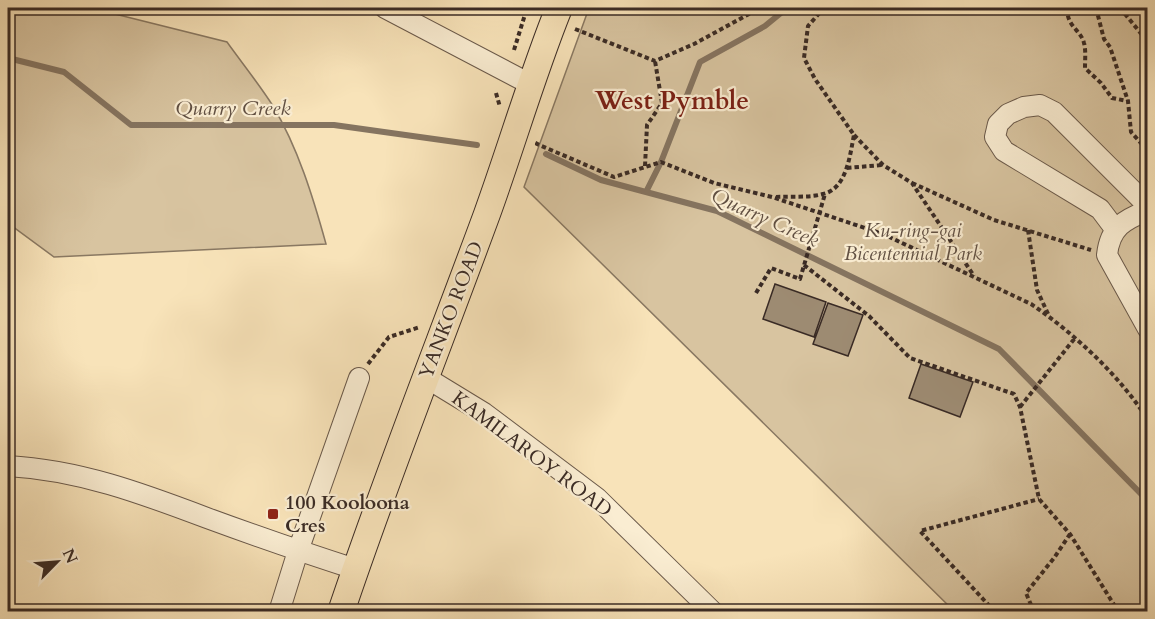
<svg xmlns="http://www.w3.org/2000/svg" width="1155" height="619" font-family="Cardo,serif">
  <rect width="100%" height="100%" fill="#f8e3b9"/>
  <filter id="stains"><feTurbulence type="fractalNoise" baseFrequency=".00333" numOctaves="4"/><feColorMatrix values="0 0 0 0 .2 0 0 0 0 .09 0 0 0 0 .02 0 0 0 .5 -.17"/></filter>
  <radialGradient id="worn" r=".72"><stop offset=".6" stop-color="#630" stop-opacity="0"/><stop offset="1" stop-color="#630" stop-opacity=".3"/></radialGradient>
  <path fill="#d8c4a0" stroke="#897862" stroke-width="1.5" d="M8,8H91L227,42C242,63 259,84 273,106C298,148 313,197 326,244L54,257L8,223Z
    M589,8H1147V611H954L524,187Z"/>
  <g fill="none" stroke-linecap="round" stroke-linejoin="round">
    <path stroke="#857460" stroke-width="6" d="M8,58L64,72L131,125H334L477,145
      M546,154L601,180L717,211L999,349L1148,501
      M646,192L661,162L700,62L765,26L787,8"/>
  </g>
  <path fill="#9d8b72" stroke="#3a2b25" stroke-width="1.5" d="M775,284L826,302L814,337L763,319Z
    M828,303L863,315L848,356L813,344Z
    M921,364L973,382L960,417L909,398Z"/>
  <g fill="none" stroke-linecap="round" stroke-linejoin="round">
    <defs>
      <path id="minor" d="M385,8L530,84
        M1148,210C1124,220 1110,227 1107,255L1148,329
        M1115,229L1100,209L1004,151L995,137L998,124L1008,114L1024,107L1040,105L1054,112L1148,206
        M425,377L484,413L597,498L713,612
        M8,466C79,470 141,493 207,518C256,536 305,553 355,569
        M279,612L298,551L359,378"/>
      <path id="major" d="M341,612C386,478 438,347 487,214C512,145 532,75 559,8"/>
    </defs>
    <use href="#minor" stroke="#6a594a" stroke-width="22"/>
    <use href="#major" stroke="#3a2b25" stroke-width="28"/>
    <path stroke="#3a2b25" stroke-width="4" stroke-dasharray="4.5 3" stroke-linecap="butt" d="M1068,8C1065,25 1081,30 1084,43C1086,50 1085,60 1085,68L1101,83L1112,98L1127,101
      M1096,8L1104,39L1110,47L1128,101L1131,132L1148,151
      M1120,8L1148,42
      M575,29L655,61L694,44L760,8
      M514,50L527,8
      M496,93L500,107
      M854,135L883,165L912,183L974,276
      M538,142L537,144L614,177L661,162L714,183L772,197L883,234L1031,304C1075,334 1120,376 1148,420
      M645,166L647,125L662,103L655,61
      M847,168L882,165
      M912,183L994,220L1091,250
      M776,197C791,196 809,198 823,194C847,189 850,154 854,135L815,79L804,58L808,26L824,8
      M1028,230L1037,290L1049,316
      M804,265L869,316L910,358L1014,394L1020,407L1039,499L1070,534L1116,608V612
      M756,293L771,268L800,279L825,194
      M368,364L389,337L420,327
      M1020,407L1075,338
      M995,612L920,531L1039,499
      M1034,612L1026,593L1054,558L1070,534"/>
    <use href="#minor" stroke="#faedd2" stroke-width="20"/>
    <use href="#major" stroke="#f8e3b9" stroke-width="26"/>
  </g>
  <rect fill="#8f2418" stroke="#faedd2" stroke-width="2" x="267" y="508" width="12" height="12" rx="3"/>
  <g text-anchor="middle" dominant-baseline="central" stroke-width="4.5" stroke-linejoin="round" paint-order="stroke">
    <g font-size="20" font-style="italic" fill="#625144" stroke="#faedd2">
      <text x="913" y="230">Ku-ring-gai<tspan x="913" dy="23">Bicentennial Park</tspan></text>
    </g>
    <g font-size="20" fill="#3a2b25" stroke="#faedd2">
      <text transform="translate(451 310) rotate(-69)">YANKO ROAD</text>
      <text transform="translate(532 454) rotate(37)">KAMILAROY ROAD</text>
    </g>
    <g font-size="20" font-weight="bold" fill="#3a2b25" stroke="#faedd2" text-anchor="start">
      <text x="285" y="502">100 Kooloona<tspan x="285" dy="23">Cres</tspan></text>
    </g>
    <g font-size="21" font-style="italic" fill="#604f42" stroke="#faedd2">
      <text x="233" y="108">Quarry Creek</text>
      <text transform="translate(765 218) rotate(24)">Quarry Creek</text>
    </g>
    <g font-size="26" font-weight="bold" fill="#7a1f14" stroke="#faedd2">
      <text x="672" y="100">West Pymble</text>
    </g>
  </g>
  <rect width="1155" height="619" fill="none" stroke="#f8e3b9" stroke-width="30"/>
  <rect x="9" y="9" width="1137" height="601" fill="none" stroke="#3a2b25" stroke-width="3"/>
  <rect x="15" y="15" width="1125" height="589" fill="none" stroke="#3a2b25" stroke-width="1.5"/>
  <g transform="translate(57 562) rotate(65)" stroke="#faedd2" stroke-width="4.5" paint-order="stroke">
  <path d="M0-4.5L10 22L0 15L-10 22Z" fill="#3a2b25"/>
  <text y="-9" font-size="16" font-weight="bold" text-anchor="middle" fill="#3a2b25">N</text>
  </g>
  <rect width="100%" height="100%" filter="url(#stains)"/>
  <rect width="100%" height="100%" fill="url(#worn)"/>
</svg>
